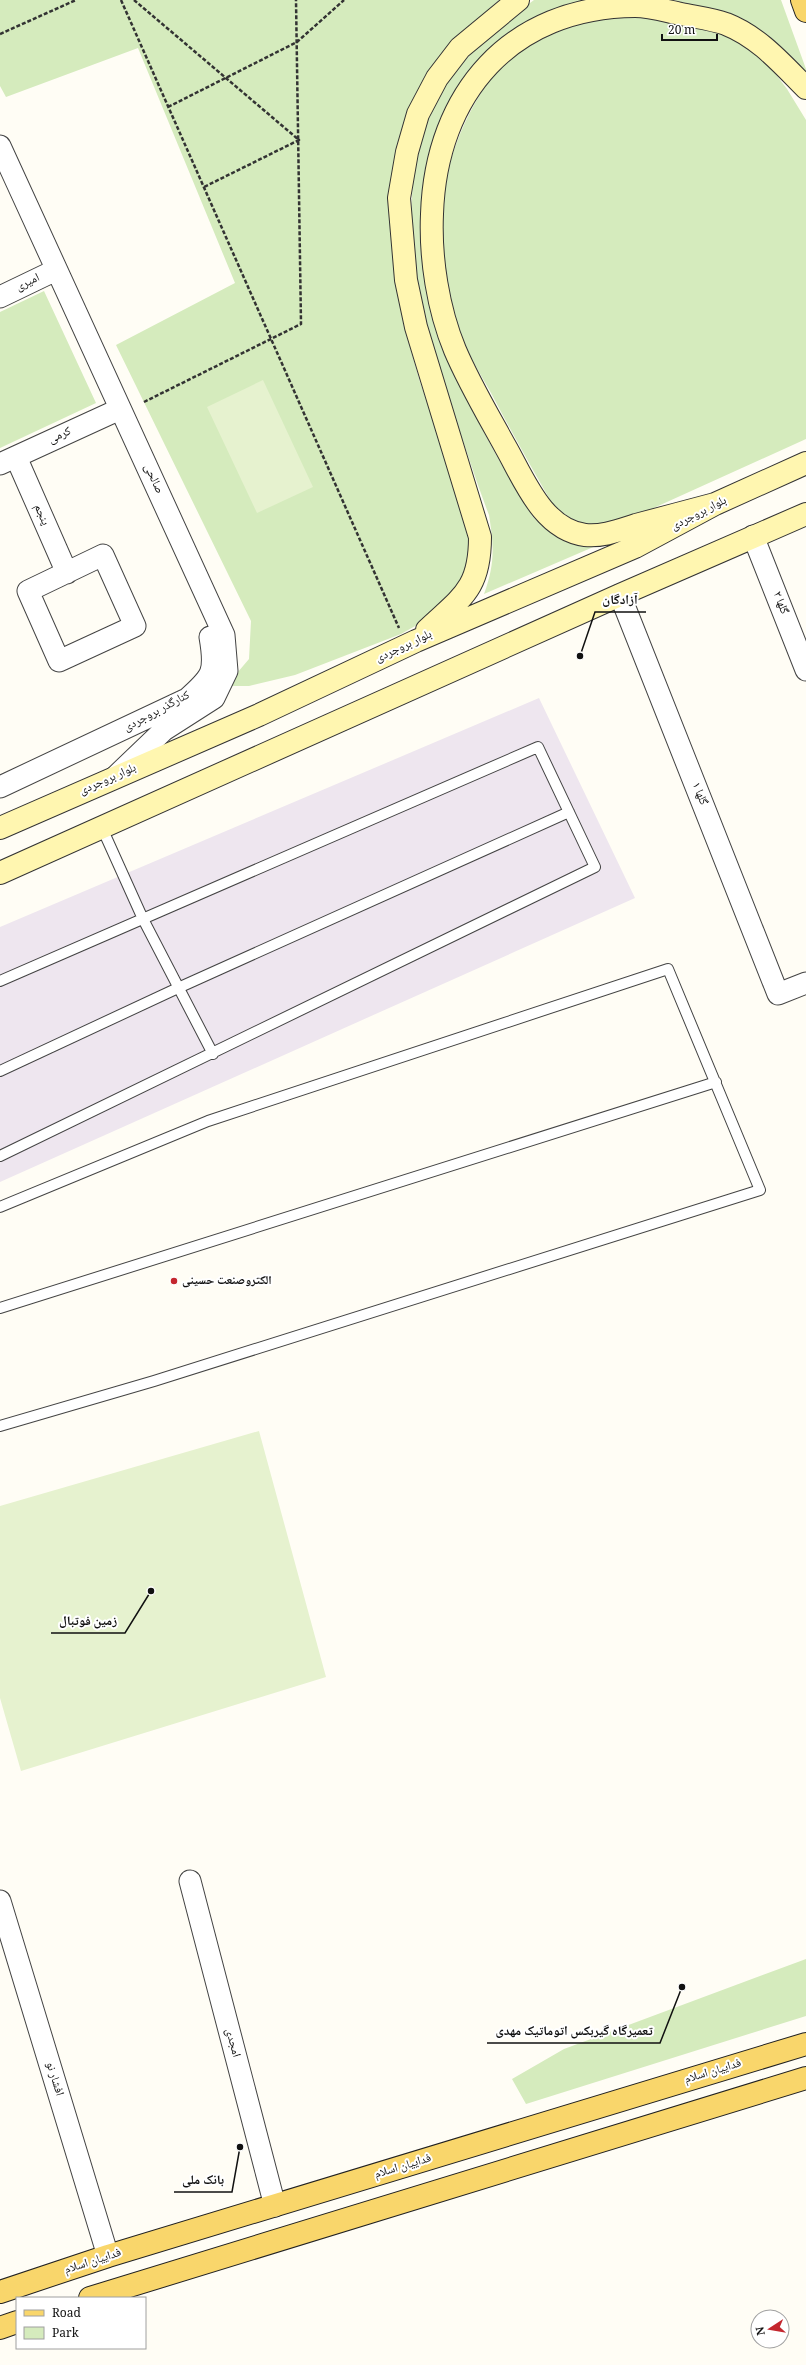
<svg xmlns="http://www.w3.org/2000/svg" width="806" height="2365" font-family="Georgia,'Noto Naskh Arabic',serif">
  <rect width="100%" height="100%" fill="#fffdf5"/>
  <path fill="#eee6ef" d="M539,698L635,898L0,1182V927Z"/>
  <path fill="#d5ebbd" d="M0,0H499L449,45L409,107L399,144L391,210L396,283L404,326L420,382L470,527L472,552L466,578L440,612L401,634L295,675L249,686H226L249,659L251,621L116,345L235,283L138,48L6,97L0,86Z
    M534,0H598L530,20L495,44L476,64L455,90L436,133L429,158L446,355L454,375L495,453L533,517L545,527L567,540L605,542L484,594C495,564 494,546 489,515C476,482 466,448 454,415C426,332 399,246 417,158C419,148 420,135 424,125C444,73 490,32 534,0Z
    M673,0H781L806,69V83L727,13Z
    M639,16L719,30L762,56L787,89L806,120V439L625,521L589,525L572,519L554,507C532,469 511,431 491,393C481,375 470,358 463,340C450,305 443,264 441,228C439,170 470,92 514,53C521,47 532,41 541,36C569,20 607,18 639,16Z
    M44,291L96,403L0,448V312Z
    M806,1959V2016L526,2104L512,2079L564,2049Z"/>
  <path fill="#e6f2cf" d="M263,380L313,487L257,513L207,407Z
    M259,1431L326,1677L21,1771L0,1698V1506Z"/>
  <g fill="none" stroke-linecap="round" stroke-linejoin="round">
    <defs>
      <path id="service" d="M102,828L143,919L213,1054
        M0,981L538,747L595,867L0,1156
        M0,1071L178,988L569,812
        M0,1207L208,1121L668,969L760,1190L154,1381L0,1426
        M0,1308L716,1082"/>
      <path id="minor" d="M0,146L224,635L227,671L214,698L164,730L115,777
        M0,297L56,270
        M16,457L67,573
        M0,464L120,409
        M753,536L806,670
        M103,555L135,626L59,661L28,591Z
        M620,595L778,994L806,983
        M0,787L187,699C213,676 216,672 210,637
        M190,1881L275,2206
        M0,1901L108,2256"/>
      <path id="secondary" d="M715,504C689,511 662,518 636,525C620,530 602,537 585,535C542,529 524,479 505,446C488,415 469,383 455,350C438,309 430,258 432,214C436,93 511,7 635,6C650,6 666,11 681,14C695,17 712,19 726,24C759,37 782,64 806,88
        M427,630C462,597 480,589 480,537L416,327L406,280L399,198L407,152L418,114L437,78L460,48L518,0
        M0,828L259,715L416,641L635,547L715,504L806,463
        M0,873L620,595L806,514"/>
      <path id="primary" d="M802,0L806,11
        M0,2292L108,2256L806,2044
        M90,2298L806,2078
        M0,2328L17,2322"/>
    </defs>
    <use href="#service" stroke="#444" stroke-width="12"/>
    <use href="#minor" stroke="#444" stroke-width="23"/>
    <use href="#secondary" stroke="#333" stroke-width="24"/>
    <use href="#primary" stroke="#222" stroke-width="24"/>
    <path stroke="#333" stroke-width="2.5" stroke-dasharray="4 2" stroke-linecap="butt" d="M121,0L399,628
      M134,0L299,140L204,187
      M0,34L76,0
      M168,107L297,42L344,0
      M144,402L301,324L296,0"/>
    <use href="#service" stroke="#fff" stroke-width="10"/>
    <use href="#minor" stroke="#fff" stroke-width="21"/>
    <use href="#secondary" stroke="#fff6b0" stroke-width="22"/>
    <use href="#primary" stroke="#f9d66b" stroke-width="22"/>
  </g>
  <circle fill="#c4262e" stroke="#fff" stroke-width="1.5" cx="174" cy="1281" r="4"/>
  <g text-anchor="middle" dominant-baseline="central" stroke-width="4" stroke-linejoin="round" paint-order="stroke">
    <g font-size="12" fill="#111" stroke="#fff">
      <text transform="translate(28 283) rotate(-26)">امیری</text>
      <text transform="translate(60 436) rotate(-25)">کرمی</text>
      <text transform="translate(153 479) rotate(65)">صالحی</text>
      <text transform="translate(699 514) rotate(-27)">بلوار بروجردی</text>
      <text transform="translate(41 515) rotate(66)">پنجم</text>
      <text transform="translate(780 603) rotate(69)">گلها ۲</text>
      <text transform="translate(404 647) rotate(-25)">بلوار بروجردی</text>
      <text transform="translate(157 712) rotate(-28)">کنارگذر بروجردی</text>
      <text transform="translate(108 780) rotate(-24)">بلوار بروجردی</text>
      <text transform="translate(699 794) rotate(68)">گلها ۱</text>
      <text transform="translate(232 2043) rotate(75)">امجدی</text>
      <text transform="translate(713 2072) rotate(-17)">فداییان اسلام</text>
      <text transform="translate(54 2079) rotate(73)">افشار نو</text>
      <text transform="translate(403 2167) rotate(-17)">فداییان اسلام</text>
      <text transform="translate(93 2262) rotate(-18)">فداییان اسلام</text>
    </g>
    <g font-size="12" font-weight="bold" fill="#111" stroke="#fff" text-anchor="start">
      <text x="182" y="1281">الکتروصنعت حسینی</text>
    </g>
  </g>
  <path fill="none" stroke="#111" stroke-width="1.5" d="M580 656L595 612H646M151 1591L125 1633H51M682 1987L660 2043H487M240 2147L232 2192H174"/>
  <g fill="#111" stroke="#fff" stroke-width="1.5">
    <circle cx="580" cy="656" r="4"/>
    <circle cx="151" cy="1591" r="4"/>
    <circle cx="682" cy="1987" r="4"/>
    <circle cx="240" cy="2147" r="4"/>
  </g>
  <g font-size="13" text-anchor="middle" font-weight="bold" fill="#111" stroke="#fff" stroke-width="4" stroke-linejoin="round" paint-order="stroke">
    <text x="620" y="604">آزادگان</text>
    <text x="88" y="1625">زمین فوتبال</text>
    <text x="574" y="2035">تعمیرگاه گیربکس اتوماتیک مهدی</text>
    <text x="203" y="2184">بانک ملی</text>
  </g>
  <rect x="16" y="2297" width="130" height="52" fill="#ffffff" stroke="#a0a0a0"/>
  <rect x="24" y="2310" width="20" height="6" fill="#f9d66b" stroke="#a0a0a0"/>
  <text x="52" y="2317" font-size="12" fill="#111111">Road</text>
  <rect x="24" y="2327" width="20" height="12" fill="#d5ebbd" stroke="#a0a0a0"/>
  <text x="52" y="2337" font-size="12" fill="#111111">Park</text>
  <g transform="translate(770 2329) rotate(258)"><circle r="19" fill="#ffffff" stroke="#a0a0a0"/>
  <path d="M0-3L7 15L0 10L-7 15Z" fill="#c4262e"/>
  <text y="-6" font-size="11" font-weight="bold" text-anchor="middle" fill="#111111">N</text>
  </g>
  <path d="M662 34v6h55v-6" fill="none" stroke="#111111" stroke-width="2"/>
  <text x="668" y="34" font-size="12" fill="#111111" stroke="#ffffff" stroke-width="3" paint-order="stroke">20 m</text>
</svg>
